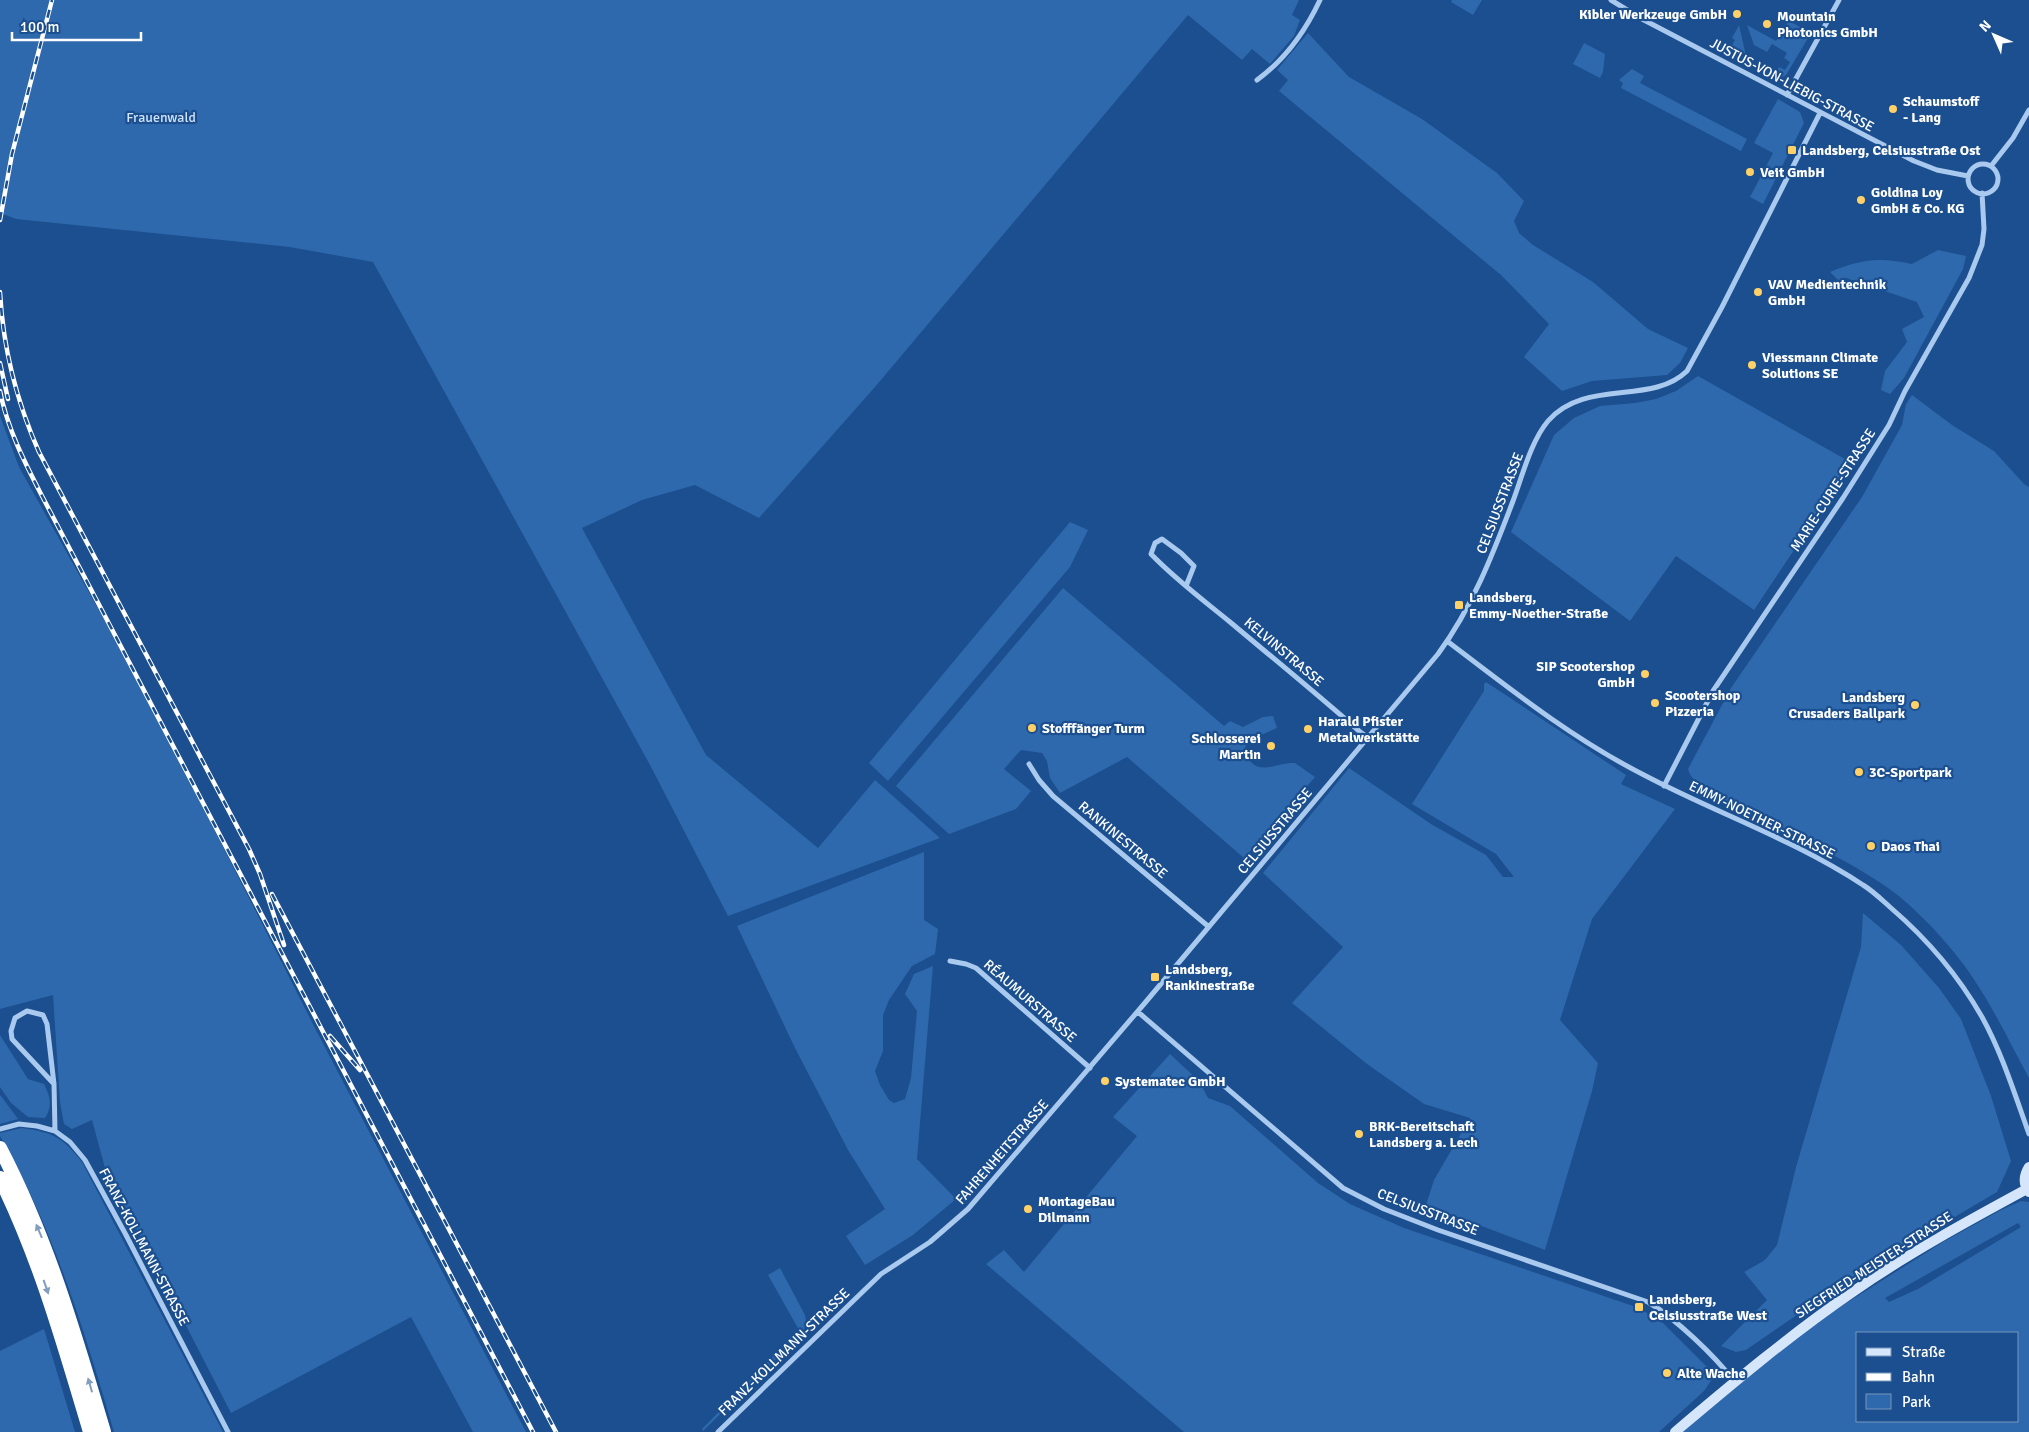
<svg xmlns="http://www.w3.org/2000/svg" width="2029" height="1432" font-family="Signika,sans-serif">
  <rect width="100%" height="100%" fill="#1b4f8f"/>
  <path fill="#2e69ad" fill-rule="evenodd" d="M0,0H1299L1292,15L1300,20L1294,36L1270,64L1252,49L1242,60L1188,15L875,387L759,518L695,485L642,500L582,528L706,755L818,848L875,780L940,838L728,916L650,765L373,262L290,247L16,219L0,213Z
    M1452,0H1482L1473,15L1451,2Z
    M1789,21L1811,33L1786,75C1776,81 1769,77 1760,72V65L1775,74L1779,67L1785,70L1790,62L1784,58L1787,53L1772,44L1767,52L1754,45L1747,25L1776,41Z
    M1739,25L1748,65L1747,66L1726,55L1735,40L1732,38Z
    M1308,33L1349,77L1422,119L1497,173L1524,201L1514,221L1519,233L1533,245L1593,282L1648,329L1688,348L1680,363L1667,375L1592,381L1562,391L1524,357L1549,324L1501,275L1279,91L1288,80L1277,70Z
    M1584,43L1605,54L1603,72L1600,78L1573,64Z
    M1632,69L1644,76L1640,83L1747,139L1741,151L1621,88L1623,83L1619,80Z
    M1778,99L1800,112L1804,123L1763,204L1750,197L1773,153L1754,143Z
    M1938,250L1966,256L1963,269L1904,378L1890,394L1881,390L1885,371L1907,342L1902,329L1924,317L1917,302L1846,278L1838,280L1830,272C1862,259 1877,257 1912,264Z
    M1698,376L1852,463L1754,610L1676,556L1630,621L1511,532L1554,435L1574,418L1600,406L1635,403L1656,399L1676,391Z
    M1912,395L1952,425L1994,451L2024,484L2029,487V1078C2011,1045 1994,1009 1973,978C1953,948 1927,920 1900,897C1875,877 1840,858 1812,844C1787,830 1693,797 1688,769L1731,688L1862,497L1902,425L1906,404Z
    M0,416L19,467L144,691L317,1032L526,1432H473L411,1317L231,1413L105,1168L92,1120L72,1129L64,1124L60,1102L53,995L0,1009Z
    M1070,522L1088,530L1070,567L888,781L869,763Z
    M1063,588L1224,726L1230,721L1243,727L1263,717L1273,716L1277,728L1249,740L1243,751C1259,780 1272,762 1295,763L1315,777L1244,858L1127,757L1060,793L1050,778L1047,761L1042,753L1021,750L1004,769L1031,791L1016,809L949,834L896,786Z
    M1486,682L1626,775L1621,784L1675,809L1592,919L1560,1020L1598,1063L1592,1091L1545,1250L1426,1205L1434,1180L1470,1118L1424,1104L1367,1064L1292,1003L1343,947L1263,873L1349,768L1431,824L1486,855L1503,877H1514L1496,854L1412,804L1484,691V684Z
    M924,852V920L938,929L935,954L912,966L889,1000L883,1015V1051L875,1071L880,1085L889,1100L894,1103L905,1099L911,1078L917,1011L905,994L914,974L933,966L917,1159L956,1199L913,1235L865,1265L846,1236L885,1209L848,1150L795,1048L737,926Z
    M1863,913L1901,945L1939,988L1961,1019L1991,1096L2011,1161L1997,1192L1880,1261L1814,1303L1746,1350L1736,1352L1721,1346L1767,1300L1744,1272L1765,1260L1777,1245L1796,1167L1861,947Z
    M0,1035L28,1079L44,1084C50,1096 53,1106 45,1118L28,1117L11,1103L0,1087Z
    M1170,1054L1199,1081L1208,1098L1230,1106L1318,1183L1350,1204L1404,1228L1639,1308L1663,1323L1715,1375L1704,1391L1659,1432H1184L986,1264L1004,1250L1024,1272L1137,1136L1113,1117Z
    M0,1095L1,1096L18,1119L0,1124Z
    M22,1128C54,1133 62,1137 82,1162L223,1432H114C84,1330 54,1229 0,1136V1133Z
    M2021,1201L2029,1202V1432H1680L1747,1373L1829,1314L1943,1242L2001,1210ZM2018,1223L2021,1227L1918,1289L1889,1302L1885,1298ZM1858,1333H2018V1421H1858Z
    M780,1268L805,1315C807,1323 805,1327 802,1334L703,1431L702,1429L799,1330L768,1275Z
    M44,1329L75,1432H0V1351Z"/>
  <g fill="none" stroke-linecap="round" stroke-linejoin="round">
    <path stroke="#a9c9ee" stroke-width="5" d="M1611,0L1642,19L1914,161L1937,170L1968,176
      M1257,80C1286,59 1305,32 1320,0
      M1787,95L1839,0
      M1968 179a15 15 0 1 1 30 0a15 15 0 1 1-30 0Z
      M1991,166L2013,138L2029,110
      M1186,586L1194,566L1181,553L1162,539L1155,543L1151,554C1175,579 1203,600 1230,622C1273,658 1317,694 1359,731L1367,737
      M1447,641C1510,689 1573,739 1644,775C1716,813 1795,840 1863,885C1873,891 1882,900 1891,908C1927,939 1958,975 1982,1017C2002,1053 2015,1095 2029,1134
      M1029,764L1039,780L1053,796L1209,927
      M1664,786L1713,691L1843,498L1889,425L1905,391L1969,278L1982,245L1984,229L1982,193
      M950,961L966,964L976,968L1090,1068
      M1138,1012L1343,1188L1384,1209L1438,1230L1648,1302C1676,1319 1714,1355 1734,1381
      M54,1084L12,1039L11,1031L15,1018L27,1011L43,1015L47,1024L54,1084L55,1131
      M0,1129L19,1124L37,1126L55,1131L70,1142L85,1160L126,1235L228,1432
      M718,1432L881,1274L930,1242L968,1209L1144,1004L1438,654C1472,608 1493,554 1513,501C1522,477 1531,441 1548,421C1585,378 1651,406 1687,371L1722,307L1820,113"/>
    <path stroke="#d6e6fa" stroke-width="10" d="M2029,1167C2024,1175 2023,1184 2029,1192
      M1675,1432C1733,1383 1791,1334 1854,1291C1909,1253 1968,1221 2027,1189"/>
    <path stroke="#fff" stroke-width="14" d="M0,1148C47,1238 75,1334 104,1432
      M0,1178C40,1259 64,1345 90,1432"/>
    <defs>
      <path id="rail" d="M0,220L12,154L52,0
        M0,292C3,348 16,400 39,452L249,849L260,874L284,945
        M0,363L8,399
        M0,391C7,428 25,463 42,496L533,1432
        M272,894L556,1432
        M330,1036L360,1070"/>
    </defs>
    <use href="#rail" stroke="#fff" stroke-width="4.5"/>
    <use href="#rail" stroke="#1b4f8f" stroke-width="2.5" stroke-dasharray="8" stroke-linecap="butt"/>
  </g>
  <defs><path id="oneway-solid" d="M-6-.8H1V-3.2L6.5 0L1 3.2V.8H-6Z" transform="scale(1.25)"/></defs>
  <g fill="#829ec1">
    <use href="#oneway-solid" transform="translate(39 1231) rotate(-113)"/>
    <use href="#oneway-solid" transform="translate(46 1287) rotate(71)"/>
    <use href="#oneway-solid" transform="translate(90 1385) rotate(-106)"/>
  </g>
  <g fill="#ffd166" stroke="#1b4f8f" stroke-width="2">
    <circle cx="1737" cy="14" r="5"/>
    <circle cx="1767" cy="24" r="5"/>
    <circle cx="1893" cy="109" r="5"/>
    <rect x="1787" y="145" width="10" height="10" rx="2.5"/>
    <circle cx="1750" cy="172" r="5"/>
    <circle cx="1861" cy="200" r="5"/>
    <circle cx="1758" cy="292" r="5"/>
    <circle cx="1752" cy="365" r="5"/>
    <rect x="1454" y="600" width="10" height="10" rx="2.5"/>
    <circle cx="1645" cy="674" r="5"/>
    <circle cx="1655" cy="703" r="5"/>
    <circle cx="1915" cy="705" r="5"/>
    <circle cx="1032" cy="728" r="5"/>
    <circle cx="1308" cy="729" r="5"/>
    <circle cx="1271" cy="746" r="5"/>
    <circle cx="1859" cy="772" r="5"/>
    <circle cx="1871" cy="846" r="5"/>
    <rect x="1150" y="972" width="10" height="10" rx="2.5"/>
    <circle cx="1105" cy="1081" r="5"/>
    <circle cx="1359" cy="1134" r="5"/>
    <circle cx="1028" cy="1209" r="5"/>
    <rect x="1634" y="1302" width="10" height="10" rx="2.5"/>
    <circle cx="1667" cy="1373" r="5"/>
  </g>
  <g text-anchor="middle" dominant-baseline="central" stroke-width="4.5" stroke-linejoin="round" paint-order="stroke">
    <g font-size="14" font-weight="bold" fill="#fff" stroke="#1b4f8f" text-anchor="start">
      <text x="1727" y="14" text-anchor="end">Kibler Werkzeuge GmbH</text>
      <text x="1777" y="16">Mountain<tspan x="1777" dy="16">Photonics GmbH</tspan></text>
      <text x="1903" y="101">Schaumstoff<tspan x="1903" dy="16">- Lang</tspan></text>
      <text x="1802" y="150">Landsberg, Celsiusstraße Ost</text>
      <text x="1760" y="172">Veit GmbH</text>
      <text x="1871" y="192">Goldina Loy<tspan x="1871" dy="16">GmbH &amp; Co. KG</tspan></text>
      <text x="1768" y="284">VAV Medientechnik<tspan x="1768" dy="16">GmbH</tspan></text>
      <text x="1762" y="357">Viessmann Climate<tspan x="1762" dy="16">Solutions SE</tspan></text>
      <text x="1469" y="597">Landsberg,<tspan x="1469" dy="16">Emmy-Noether-Straße</tspan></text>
      <text x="1635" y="666" text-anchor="end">SIP Scootershop<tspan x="1635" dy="16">GmbH</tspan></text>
      <text x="1665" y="695">Scootershop<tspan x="1665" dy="16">Pizzeria</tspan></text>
      <text x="1905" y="697" text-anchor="end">Landsberg<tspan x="1905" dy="16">Crusaders Ballpark</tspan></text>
      <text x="1318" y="721">Harald Pfister<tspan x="1318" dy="16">Metalwerkstätte</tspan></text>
      <text x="1042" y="728">Stofffänger Turm</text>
      <text x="1261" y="738" text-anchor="end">Schlosserei<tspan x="1261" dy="16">Martin</tspan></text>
      <text x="1869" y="772">3C-Sportpark</text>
      <text x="1881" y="846">Daos Thai</text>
      <text x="1165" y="969">Landsberg,<tspan x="1165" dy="16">Rankinestraße</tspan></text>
      <text x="1115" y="1081">Systematec GmbH</text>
      <text x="1369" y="1126">BRK-Bereitschaft<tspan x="1369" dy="16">Landsberg a. Lech</tspan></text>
      <text x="1038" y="1201">MontageBau<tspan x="1038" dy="16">Dilmann</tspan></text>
      <text x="1649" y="1299">Landsberg,<tspan x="1649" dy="16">Celsiusstraße West</tspan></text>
      <text x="1677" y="1373">Alte Wache</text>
    </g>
    <g font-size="14" fill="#fff" stroke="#1b4f8f">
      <text transform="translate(1792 85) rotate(28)">JUSTUS-VON-LIEBIG-STRASSE</text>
      <text transform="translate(1833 490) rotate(-57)">MARIE-CURIE-STRASSE</text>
      <text transform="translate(1500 503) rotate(-69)">CELSIUSSTRASSE</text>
      <text transform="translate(1284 652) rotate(40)">KELVINSTRASSE</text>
      <text transform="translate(1762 820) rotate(26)">EMMY-NOETHER-STRASSE</text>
      <text transform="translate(1275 831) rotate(-50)">CELSIUSSTRASSE</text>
      <text transform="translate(1123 840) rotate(40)">RANKINESTRASSE</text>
      <text transform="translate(1030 1001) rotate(41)">RÉAUMURSTRASSE</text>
      <text transform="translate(1002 1152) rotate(-49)">FAHRENHEITSTRASSE</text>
      <text transform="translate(1428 1212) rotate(21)">CELSIUSSTRASSE</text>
      <text transform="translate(144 1247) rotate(62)">FRANZ-KOLLMANN-STRASSE</text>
      <text transform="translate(1874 1265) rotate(-33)">SIEGFRIED-MEISTER-STRASSE</text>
      <text transform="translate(784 1352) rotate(-44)">FRANZ-KOLLMANN-STRASSE</text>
    </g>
    <g font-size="14" fill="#cfe3fa" stroke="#1b4f8f">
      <text x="161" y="117">Frauenwald</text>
    </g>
  </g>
  <rect x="1856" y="1332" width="162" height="90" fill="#1b4f8f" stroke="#7695bc"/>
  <rect x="1866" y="1348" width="25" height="8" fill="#d6e6fa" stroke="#7695bc"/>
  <text x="1902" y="1357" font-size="15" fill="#ffffff">Straße</text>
  <rect x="1866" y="1373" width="25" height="8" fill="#ffffff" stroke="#7695bc"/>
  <text x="1902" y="1382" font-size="15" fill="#ffffff">Bahn</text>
  <rect x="1866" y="1394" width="25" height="15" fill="#2e69ad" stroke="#7695bc"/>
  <text x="1902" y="1407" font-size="15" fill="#ffffff">Park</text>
  <g transform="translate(1994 35) rotate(315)" stroke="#1b4f8f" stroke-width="4" paint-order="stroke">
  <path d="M0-4L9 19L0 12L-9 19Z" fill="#ffffff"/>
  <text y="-8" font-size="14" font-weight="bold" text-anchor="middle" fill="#ffffff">N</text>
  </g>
  <path d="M12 32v8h129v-8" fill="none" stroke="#ffffff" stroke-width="2.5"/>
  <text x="20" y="32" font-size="15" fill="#ffffff" stroke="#1b4f8f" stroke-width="4" paint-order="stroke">100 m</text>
</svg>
